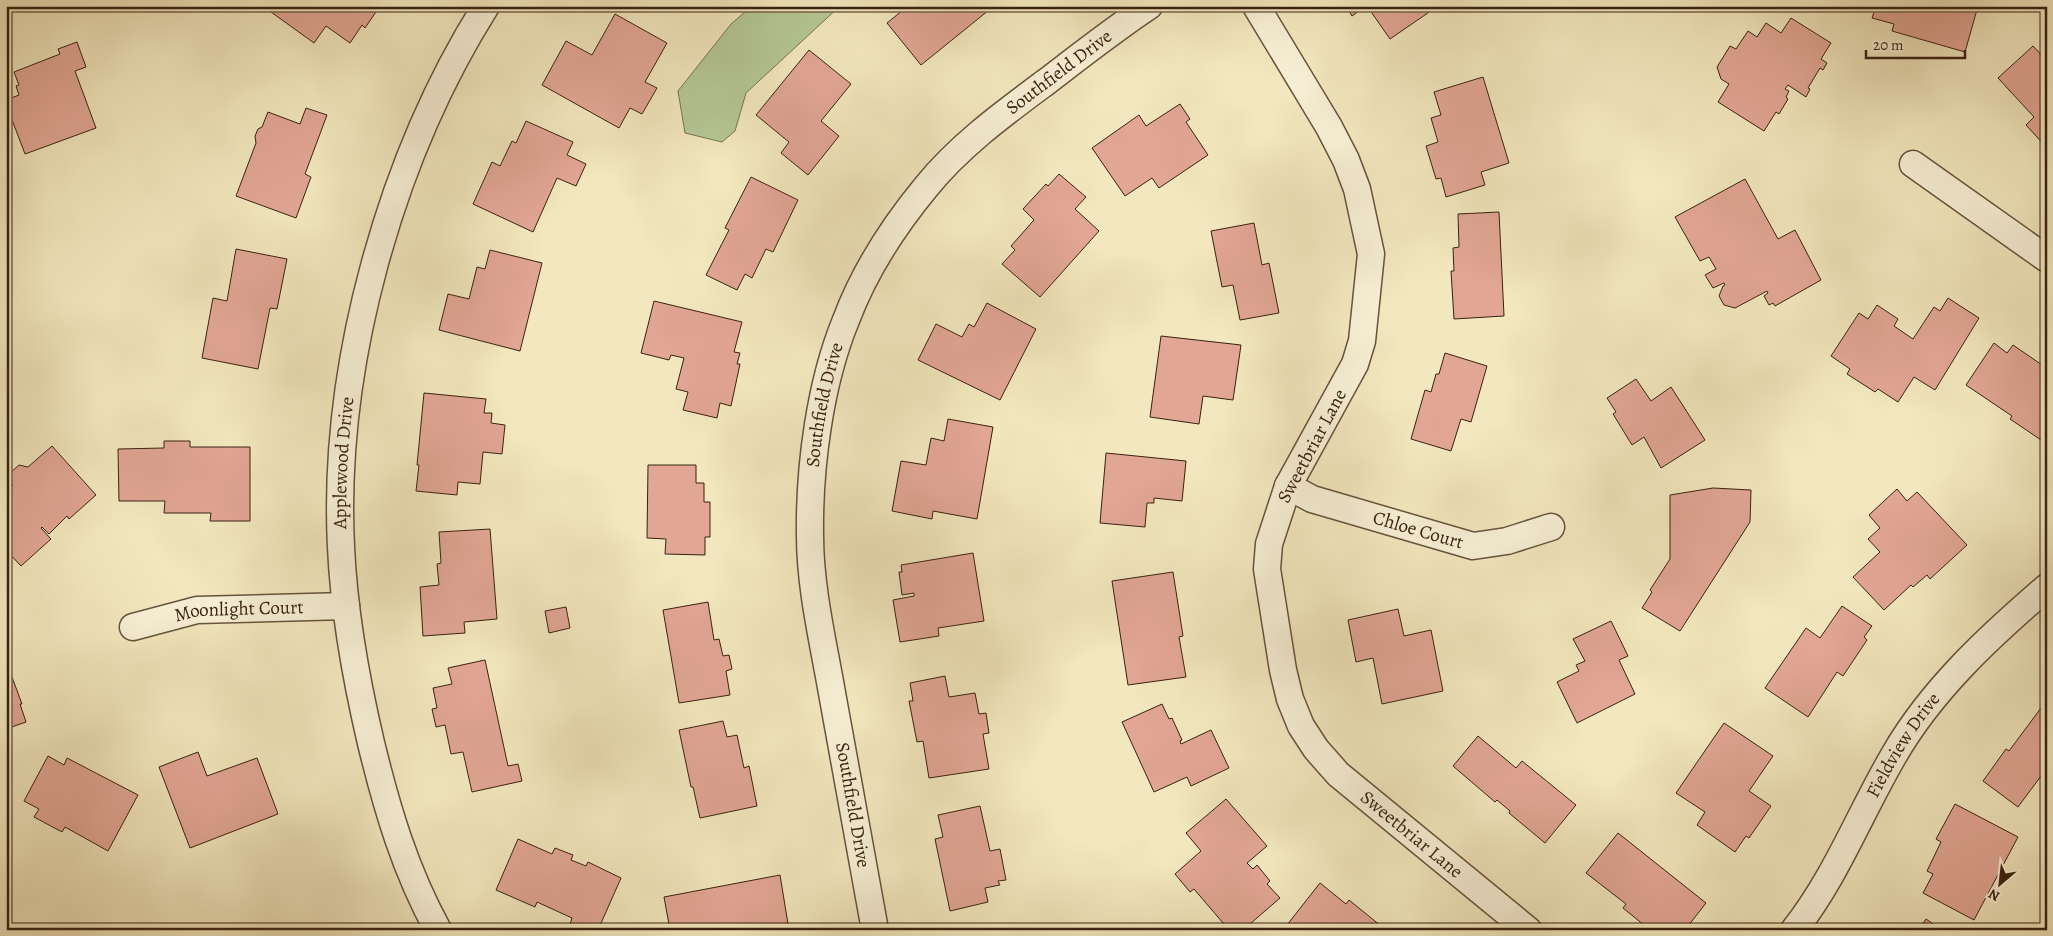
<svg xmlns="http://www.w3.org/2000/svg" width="2053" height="936" font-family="Alegreya,serif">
  <rect width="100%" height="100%" fill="#f2e7be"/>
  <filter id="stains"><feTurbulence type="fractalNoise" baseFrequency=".004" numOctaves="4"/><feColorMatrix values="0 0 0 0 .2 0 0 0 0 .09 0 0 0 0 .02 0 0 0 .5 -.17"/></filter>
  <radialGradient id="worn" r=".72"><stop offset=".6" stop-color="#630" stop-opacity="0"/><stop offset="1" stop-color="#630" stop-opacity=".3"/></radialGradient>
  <path fill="#b5c796" stroke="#777454" d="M752,6H840L746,93L735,131L722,142L685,133L678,91L731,24Z"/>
  <path fill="#e1a694" stroke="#392211" d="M268,6H380L365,28L362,25L350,43L326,26L314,43L271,12L272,9Z
    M908,6H986L989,10L921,65L887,23Z
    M1346,6H1366L1352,16Z
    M1367,6H1438L1390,39Z
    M1876,6H1978L1965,52L1892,31L1894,24L1872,18Z
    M615,14L667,43L645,82L657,88L642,114L630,108L619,128L542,85L566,41L592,55Z
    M1791,18L1831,43L1821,59L1827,63L1823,70L1820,68L1808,88L1810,89L1806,97L1788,85L1785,89L1789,91L1786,97L1788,99L1779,114L1776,112L1764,131L1718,102L1729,84L1721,79L1717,67L1730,46L1736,49L1748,31L1757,37L1766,23L1781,33Z
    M77,42L86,67L75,71L96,128L25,154L6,104V100L19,95L16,86L19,85L14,72L60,54L58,49Z
    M2033,46L2047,61V148L2026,125L2034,117L1998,78Z
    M809,50L851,84L821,121L839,136L808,175L781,153L789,142L756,115Z
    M1483,77L1509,163L1481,172L1485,185L1446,197L1441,178L1436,179L1426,146L1438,142L1431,118L1441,115L1434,92Z
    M1180,104L1190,119L1186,122L1208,155L1159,188L1152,178L1125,196L1092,148L1139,115L1146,126Z
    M306,108L327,115L305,174L311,177L296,218L236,196L256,143L255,136L258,129L262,127L268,112L300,124Z
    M526,121L573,142L567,155L586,164L576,186L557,178L533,232L473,204L492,162L500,166L512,141L516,143Z
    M1059,174L1086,197L1075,209L1099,231L1040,297L1002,264L1015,250L1011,246L1034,220L1023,209L1046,184L1048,186Z
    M751,177L798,200L773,252L766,249L752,278L745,274L737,290L706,275L729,230L725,228Z
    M1745,179L1778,239L1795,230L1821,280L1775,306L1773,303L1769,305L1764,296L1768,293L1767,291L1735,308L1724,305L1719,296L1723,286L1725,285L1724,283L1713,288L1705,275L1716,269L1709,257L1700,261L1675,217Z
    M1499,212L1504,316L1454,319L1451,271H1454L1453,248L1459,247L1458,214Z
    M1254,223L1262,265L1269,263L1279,313L1240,320L1233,285L1222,287L1211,231Z
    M236,249L287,259L277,309L270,308L258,369L202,358L213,298L227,301Z
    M490,250L542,263L520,351L439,330L448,294L469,299L477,267L485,269Z
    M1948,298L1979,318L1935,390L1914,377L1898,402L1878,389L1875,392L1847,374L1850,369L1831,356L1859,313L1868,319L1877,305L1898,319L1894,326L1913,339L1934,307L1940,311Z
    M654,301L742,322L734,352L740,353L737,364H740L731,406L720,403L717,418L683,410L688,392L676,389L684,358L671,355L669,360L641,353Z
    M987,303L1036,329L1000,400L918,360L936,324L962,337L969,324L974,327Z
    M1161,336L1241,345L1233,400L1203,396L1199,424L1150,417Z
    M1994,343L2007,353L2013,345L2045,367L2047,365V444L2010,419L2012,416L1966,385Z
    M1445,353L1487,366L1471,422L1461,419L1451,451L1411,439L1425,390L1431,392L1436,374H1439Z
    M1636,379L1651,401L1671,387L1705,440L1661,468L1644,437L1632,445L1613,414L1616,412L1607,398Z
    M424,393L486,399L484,413H492L491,423L505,425L502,454L483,452L480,484L458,482L457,495L416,491L419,465H417Z
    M948,419L993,427L977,519L933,511L932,519L892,511L901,461L926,465L931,438L944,441Z
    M164,441H190V447H250V521H210L211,513H164L165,501H119L118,449L164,448Z
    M52,446L96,495L69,519L67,516L49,534L42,527L41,528L51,539L21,566L6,550V491L13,485L8,481L10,473L19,465L28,467Z
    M1106,453L1186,461L1182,501L1154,498V503H1147L1145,527L1100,523Z
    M648,465H696V483H704V502H710V537H705V555L665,554L666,539L647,538Z
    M1713,488L1751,490L1750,522L1680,631L1642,608L1652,592L1650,590L1670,559V495Z
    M1897,489L1907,501L1917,492L1967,545L1930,579L1927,575L1913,587L1911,585L1884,610L1853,577L1880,552L1868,539L1880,528L1869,515Z
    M490,529L497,619L464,622L465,633L423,636L420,587L439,585L437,564L441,563L439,532Z
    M973,553L984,621L938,628L939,636L900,642L893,600L914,596V593L902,595L899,572H902L901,565Z
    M1173,572L1183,636L1179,637L1186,677L1128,685L1112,581Z
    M708,602L714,640L719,639L723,656L729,655L732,669L726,671L730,695L679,703L663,610Z
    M1842,606L1872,626L1864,637L1867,640L1843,676L1837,672L1808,717L1765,688L1806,628L1820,638Z
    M566,607L570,628L549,633L545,611Z
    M1398,609L1404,636L1431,630L1443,691L1382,704L1373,658L1356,662L1348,620Z
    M1611,621L1628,656L1619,660L1635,694L1577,723L1557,682L1579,671L1576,665L1585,661L1573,639Z
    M485,660L508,766L518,764L522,781L472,792L463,752L451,754L445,725L436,727L432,709L437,708L433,688L452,684L448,668Z
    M9,669L22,704H20L26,722L6,729V670Z
    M945,676L949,697L975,693L979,714L986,713L989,733L983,734L989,769L929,778L923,741L917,742L909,701H913L910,683Z
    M1162,704L1169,719L1172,718L1182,740L1180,741L1181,744L1211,730L1229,768L1191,786L1187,777L1154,792L1122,722Z
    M2041,708L2047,712V768L2018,807L1983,781L2006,749L2009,751Z
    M723,721L727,737L737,735L744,768L749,766L757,806L700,818L693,787H691L679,730Z
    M1724,723L1773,756L1749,791L1771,806L1749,838L1746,836L1735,852L1697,825L1705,812L1676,793Z
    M1478,736L1516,768L1522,761L1576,805L1545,843L1509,813L1510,811L1497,800L1495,802L1453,766Z
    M198,752L207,776L257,758L278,814L190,848L159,767Z
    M48,756L64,765L67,758L138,795L108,851L65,827L62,832L34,817L39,809L24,801Z
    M1226,799L1267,846L1247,863L1253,869L1257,865L1270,881L1267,884L1280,898L1243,930H1229L1194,889L1190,892L1175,874L1201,851L1186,833Z
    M1955,804L2018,837L1974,920L1923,893L1933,874L1927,871L1941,842L1936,839Z
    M980,806L990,851L1000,849L1006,880L998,881L1000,885L985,888L988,902L950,911L935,839L943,837L938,815Z
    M1618,833L1706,903L1685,930H1650L1623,908L1626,904L1586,873Z
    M518,839L552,854L555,848L573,855L571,860L586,866L588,862L621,878L598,930H584L570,924L572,918L537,902L535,907L496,890Z
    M780,875L789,930H670L664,897Z
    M1320,883L1346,904L1349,900L1386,930H1283Z
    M1926,919L1942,930H1919Z"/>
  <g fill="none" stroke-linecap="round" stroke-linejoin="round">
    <defs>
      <g id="street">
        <path id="s1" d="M1256,6L1329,127L1346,160L1357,189L1371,254L1362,341L1355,364L1288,486L1269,544L1267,569L1283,670L1290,699L1301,726L1316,749L1338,774L1528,930"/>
        <path d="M1913,164L2047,259"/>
        <path id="s2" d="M1288,486L1312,499L1473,546L1507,541L1551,527"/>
        <path id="s3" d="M133,627L197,610L346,606"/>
        <path id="s4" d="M438,930C405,870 387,809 371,743C356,679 344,613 341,547C332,367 390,158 486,6"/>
        <path id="s5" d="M875,930C861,851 847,772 832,693C823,641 810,588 810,535C809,467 820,383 846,320C864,272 893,227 926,187C959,146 1003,114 1046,82C1080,56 1113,30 1149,6"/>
        <path id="s6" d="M1794,930C1836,877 1860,813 1894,755C1932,689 1990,636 2047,587"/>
      </g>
    </defs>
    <use href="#street" stroke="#67533c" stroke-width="29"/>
    <use href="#street" stroke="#f7efd5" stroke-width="26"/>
  </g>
  <g text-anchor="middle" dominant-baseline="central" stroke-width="5" stroke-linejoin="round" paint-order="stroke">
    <g font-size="19" fill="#392211" stroke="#f7efd5">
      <text stroke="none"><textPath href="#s5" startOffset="952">Southfield Drive</textPath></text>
      <text stroke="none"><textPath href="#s5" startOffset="532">Southfield Drive</textPath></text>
      <text transform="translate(1312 446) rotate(-62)">Sweetbriar Lane</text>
      <text stroke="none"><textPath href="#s4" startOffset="482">Applewood Drive</textPath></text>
      <text stroke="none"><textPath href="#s2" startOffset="138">Chloe Court</textPath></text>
      <text stroke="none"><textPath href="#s3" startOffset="108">Moonlight Court</textPath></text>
      <text stroke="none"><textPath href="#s6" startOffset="215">Fieldview Drive</textPath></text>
      <text transform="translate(853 805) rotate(80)">Southfield Drive</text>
      <text stroke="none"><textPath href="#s1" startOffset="930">Sweetbriar Lane</textPath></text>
    </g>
  </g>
  <rect width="2053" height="936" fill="none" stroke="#f2e7be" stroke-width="25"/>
  <rect x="8" y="8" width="2038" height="921" fill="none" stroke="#392211" stroke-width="2.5"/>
  <rect x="12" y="12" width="2028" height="911" fill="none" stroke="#392211"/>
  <g transform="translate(2000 884) rotate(208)" stroke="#f7efd5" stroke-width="4" paint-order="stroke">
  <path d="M0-4L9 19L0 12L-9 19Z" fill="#392211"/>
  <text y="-8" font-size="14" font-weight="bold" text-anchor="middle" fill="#392211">N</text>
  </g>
  <path d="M1866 50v8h99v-8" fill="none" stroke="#392211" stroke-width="2.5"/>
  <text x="1873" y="50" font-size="15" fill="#392211" stroke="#f7efd5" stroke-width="4" paint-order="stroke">20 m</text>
  <rect width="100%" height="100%" filter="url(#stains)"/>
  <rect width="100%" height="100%" fill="url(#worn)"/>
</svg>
